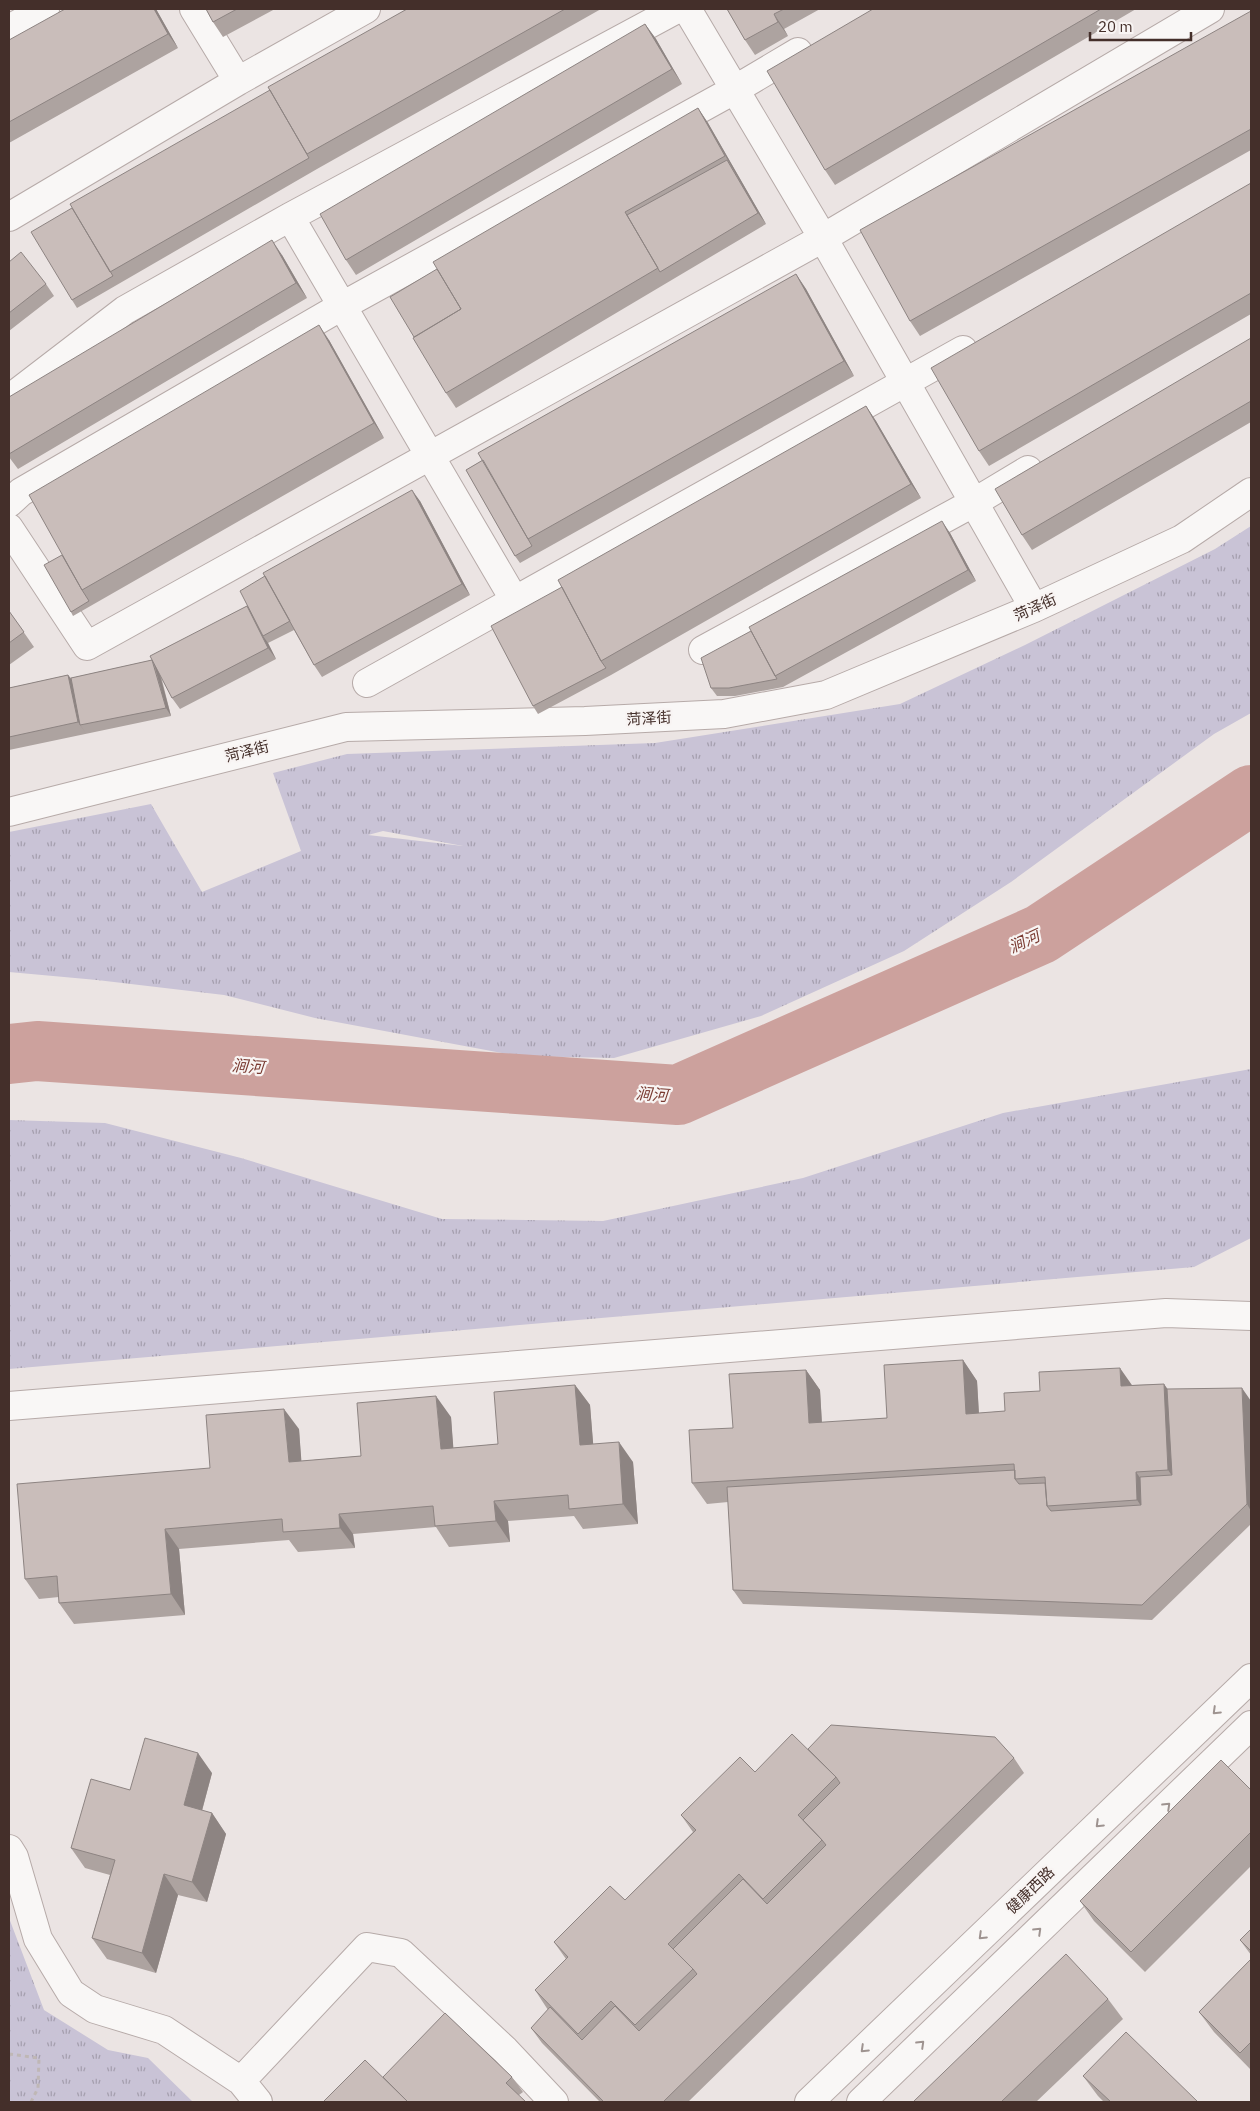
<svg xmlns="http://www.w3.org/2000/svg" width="1260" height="2111" font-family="'IBM Plex Sans','Noto Sans SC',sans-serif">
  <defs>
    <pattern id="grass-tufts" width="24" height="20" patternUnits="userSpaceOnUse" patternTransform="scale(1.25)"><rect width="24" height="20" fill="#c9c3d6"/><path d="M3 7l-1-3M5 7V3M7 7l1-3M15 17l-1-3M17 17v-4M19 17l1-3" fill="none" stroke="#a59fae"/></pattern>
  </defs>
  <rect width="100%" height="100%" fill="#ebe4e3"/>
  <path fill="url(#grass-tufts)" fill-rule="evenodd" d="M1251,526V713L1214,734L1011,882L904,951L761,1016L614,1058L518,1056L315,1018L224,995L97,980L9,972V832L151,804L202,892L301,851L273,773L347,754L655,743L900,704L1025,645L1215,549ZM383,831L463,846L368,835Z
    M1251,1069V1238L1194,1267L9,1369V1120L105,1123L241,1158L442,1219L603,1221L803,1178L1003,1113Z
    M9,1918L44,2010L108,2050L148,2058L193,2102H9Z"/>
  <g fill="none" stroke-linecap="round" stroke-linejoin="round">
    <path stroke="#cca19d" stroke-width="60" d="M9,1054L37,1051L678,1095L1041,934L1251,795"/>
    <defs>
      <path id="minor" d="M194,9L238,81
        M687,9L823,238L1034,608
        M9,29L45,9
        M9,217L238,81L366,9
        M290,217L515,601
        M9,399L125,310L290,217L677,9
        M9,503L21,492L342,306L734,90L798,52
        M9,528L87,646L823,238L1210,9
        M703,650L973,503L1028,470
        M367,683L963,350
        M9,812L346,727L585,721L724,714L826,695L1034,608L1182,539L1251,492
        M9,1406L1166,1313L1251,1316
        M9,1849L14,1857L38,1939L71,1993L95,2009L164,2030L241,2081L258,2102
        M241,2081L367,1947L401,1953L505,2050L554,2102
        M809,2102L1251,1678
        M861,2102L1251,1725"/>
    </defs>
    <use href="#minor" stroke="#b6aaa8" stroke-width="30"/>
    <path stroke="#bfb7b5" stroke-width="3" stroke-dasharray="4 4" stroke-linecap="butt" d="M9,2054L39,2058L38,2088L31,2102"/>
    <use href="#minor" stroke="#f9f7f6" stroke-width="28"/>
  </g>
  <path fill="#ada3a0" d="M156,9L178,48L9,143V40Z
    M206,9H275L223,37L213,22Z
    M407,9H601L317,169L77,308L72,300L270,90Z
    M727,9H820L784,29L788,36L755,55L745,40Z
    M873,9H1136L835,185L825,170Z
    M1251,11V150L920,336L910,321Z
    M645,24L656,39L682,84L356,275L346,260Z
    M698,108L708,123L766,224L456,408L446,393L437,269Z
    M1251,183V314L989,466L979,451Z
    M282,255L307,298L18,469L9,457V397Z
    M9,262L46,284L54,296L9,331Z
    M796,274L806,289L854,376L520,563L515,556L466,470Z
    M1251,338V422L1032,550L1022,535Z
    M329,340L384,438L73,616L71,612L62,555Z
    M866,406L876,421L921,498L611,675L538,714L533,706L562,587Z
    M420,501L470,595L322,677L314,665L294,630L268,643L276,659L180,709L172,698L161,676L171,716L9,750V688L68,675L71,678L152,660L247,606Z
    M950,533L976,581L783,687L735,696H717L711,688Z
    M9,611L34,647L9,665Z
    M963,1360L977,1381L979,1413L1005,1411L1132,1385L1164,1384L1167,1389L1251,1401V1524L1152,1620L743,1604L733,1590L728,1502L707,1504L692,1483L733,1428L806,1370L820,1390L822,1423L887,1418Z
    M575,1385L590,1405L593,1444L633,1462L638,1524L583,1529L574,1516L508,1521L510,1542L449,1547L436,1527L353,1534L355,1548L298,1552L289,1540L179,1549L185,1615L74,1624L59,1603V1597L39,1599L25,1579L210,1468L299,1429L301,1461L361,1456L451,1417L453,1448L498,1444Z
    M808,1749L1014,1758L1024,1773L688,2102H600L542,2043L531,2028L548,2010L535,1990L566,1959L554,1942L625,1900L693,1832L681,1815L755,1772Z
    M212,1773L202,1811L212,1813L226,1834L207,1902L178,1895L156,1973L107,1959L92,1938L110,1875L85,1868L71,1848L130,1790Z
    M1251,1788V1866L1145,1972L1094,1921L1080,1901Z
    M1251,1929V1955L1240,1940Z
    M1251,1959V2070L1214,2032L1199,2012Z
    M1108,1999L1123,2019L1036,2102H913Z
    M1083,2076L1198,2102H1104L1098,2096Z
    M383,2077H512L523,2092L519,2095Z"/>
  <path fill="#8d8482" d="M154,9H156L178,48L168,34Z
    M774,14L784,29L788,36L778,22Z
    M645,24L656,39L682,84L672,69Z
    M698,108L708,123L766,224L758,213Z
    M272,240L282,255L307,298L296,283Z
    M796,274L806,289L854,376L844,361Z
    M319,325L329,340L384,438L374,423Z
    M866,406L876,421L921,498L911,484Z
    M412,490L420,501L470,595L462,584Z
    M942,521L950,533L976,581L968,570Z
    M247,606L263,636L268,643L276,659L268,648Z
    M153,660L158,668L171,716L166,708Z
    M68,675L76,686L80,725L86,733L78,722Z
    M963,1360L977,1381L980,1434L966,1414Z
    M1120,1368L1134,1388L1121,1386Z
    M806,1370L820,1390L823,1444L809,1423Z
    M1164,1384L1178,1404L1182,1490L1168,1470Z
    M575,1385L590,1405L595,1466L580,1445Z
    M1242,1388L1251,1401V1511L1247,1504Z
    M436,1396L451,1417L455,1469L441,1449Z
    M284,1409L299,1429L303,1482L289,1462Z
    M619,1442L633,1462L638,1524L623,1504Z
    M1136,1472L1150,1492L1151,1520L1137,1500Z
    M494,1501L508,1521L510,1542L496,1521Z
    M339,1514L353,1534L355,1548L340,1528Z
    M165,1529L179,1549L185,1615L171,1594Z
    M198,1753L212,1773L198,1825L184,1805Z
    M212,1813L226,1834L207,1902L192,1882Z
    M164,1874L178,1895L156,1973L142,1953Z"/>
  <path fill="#c9bdba" stroke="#8d8482" d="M65,9H154L168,34L9,122V40Z
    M206,9H237L213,22Z
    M407,9H565L307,154L268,87Z
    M727,9H784L774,14L778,22L745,40Z
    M873,9H1101L825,170L767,71Z
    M1251,11V129L910,321L860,230Z
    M645,24L672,69L346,260L320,214Z
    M270,90L309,158L110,272L70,204Z
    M698,108L725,156L625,212L658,268L446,393L413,338L461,309L433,262Z
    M727,160L758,213L660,272L627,215Z
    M1251,183V293L979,451L931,368Z
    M72,208L113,276L72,300L31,232Z
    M272,240L296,283L9,454V397Z
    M21,252L46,284L9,313V262Z
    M437,269L461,309L414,337L390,297Z
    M796,274L844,361L528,539L478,453Z
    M319,325L374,423L82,590L29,495Z
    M1251,338V401L1022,535L995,489Z
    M866,406L911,484L601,661L558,580Z
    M483,460L528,539L532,546L515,556L466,470Z
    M412,490L462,584L314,665L263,573Z
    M942,521L968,570L775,676L749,627Z
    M62,555L82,590L89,601L71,612L44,565Z
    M265,576L290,621L263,636L240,591Z
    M562,587L601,661L606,668L533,706L491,626Z
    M247,606L268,648L172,698L150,656Z
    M9,611L24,632L9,643Z
    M751,631L777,679L729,688H711L701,658Z
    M152,660L166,708L80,725L71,678Z
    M68,675L78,722L9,737V688Z
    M963,1360L966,1414L1005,1411L1004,1393L1040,1391L1039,1372L1120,1368L1121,1386L1164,1384L1168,1470L1136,1472L1137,1500L1047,1506L1045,1477L1015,1479L1014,1464L692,1483L689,1430L733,1428L729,1374L806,1370L809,1423L887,1418L884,1365Z
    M575,1385L580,1445L619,1442L623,1504L569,1509L568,1495L494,1501L496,1521L435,1526L433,1506L339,1514L340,1528L283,1532L282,1519L165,1529L171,1594L59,1603L57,1576L25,1579L17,1484L210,1468L206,1415L284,1409L289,1462L361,1456L357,1403L436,1396L441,1449L498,1444L494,1392Z
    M1242,1388L1247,1504L1142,1605L733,1590L727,1487L1015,1470V1479L1019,1484L1045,1483L1047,1506L1051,1511L1141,1505L1140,1477L1172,1475L1167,1389Z
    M831,1725L995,1737L1014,1758L663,2102H604L531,2028L550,2007L582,2040L615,2006L639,2031L697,1974L693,1969L673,1949L743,1879L767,1904L826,1845L822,1840L803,1820L840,1783L836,1777L808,1749Z
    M792,1734L836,1777L798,1815L822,1840L763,1899L739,1874L668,1944L693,1969L635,2025L611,2001L578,2034L535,1990L568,1957L554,1942L610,1886L625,1900L696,1830L681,1815L740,1757L755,1772Z
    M145,1738L198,1753L184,1805L212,1813L192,1882L164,1874L142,1953L92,1938L115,1860L71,1848L91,1779L130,1790Z
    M1221,1760L1250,1789L1251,1788V1832L1131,1952L1080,1901Z
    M1251,1929V1951L1240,1940Z
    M1066,1954L1108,1999L1001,2102H913Z
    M1251,1959V2042L1240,2053L1199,2012Z
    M445,2013L512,2077L506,2083L526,2102H408L383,2077Z
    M1126,2032L1198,2102H1111L1083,2076Z
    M365,2060L408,2102H323Z"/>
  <defs><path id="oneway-chevron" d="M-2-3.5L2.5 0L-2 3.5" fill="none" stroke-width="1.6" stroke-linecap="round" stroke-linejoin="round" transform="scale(1.25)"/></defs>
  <g stroke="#9e9390">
    <use href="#oneway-chevron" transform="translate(1216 1711) rotate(136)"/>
    <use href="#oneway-chevron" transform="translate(1167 1806) rotate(-44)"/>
    <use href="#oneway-chevron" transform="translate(1099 1824) rotate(136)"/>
    <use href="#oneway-chevron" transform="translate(1038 1931) rotate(-44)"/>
    <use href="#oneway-chevron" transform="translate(982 1936) rotate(136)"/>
    <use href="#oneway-chevron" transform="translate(921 2044) rotate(-44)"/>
    <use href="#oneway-chevron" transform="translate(864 2049) rotate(136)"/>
  </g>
  <g text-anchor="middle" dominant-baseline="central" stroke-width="4.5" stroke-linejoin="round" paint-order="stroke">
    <g font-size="15" fill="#442f2a" stroke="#f8f4f3">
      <text transform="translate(1035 607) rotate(-24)">菏泽街</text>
      <text transform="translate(649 718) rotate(-3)">菏泽街</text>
      <text transform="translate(247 751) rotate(-14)">菏泽街</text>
      <text transform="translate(1030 1890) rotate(-44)">健康西路</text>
    </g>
    <g font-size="16" font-style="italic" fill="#7a3b32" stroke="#f8f4f3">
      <text transform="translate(1024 941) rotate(-25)">涧河</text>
      <text transform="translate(248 1066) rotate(4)">涧河</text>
      <text transform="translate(652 1094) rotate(4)">涧河</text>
    </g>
  </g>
  <rect width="1260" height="2111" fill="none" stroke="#442f2a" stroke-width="20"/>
  <path d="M1090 32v8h101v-8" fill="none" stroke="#442f2a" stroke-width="2.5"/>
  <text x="1098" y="32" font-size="15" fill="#442f2a" stroke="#f8f4f3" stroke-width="4" paint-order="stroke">20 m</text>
</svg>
